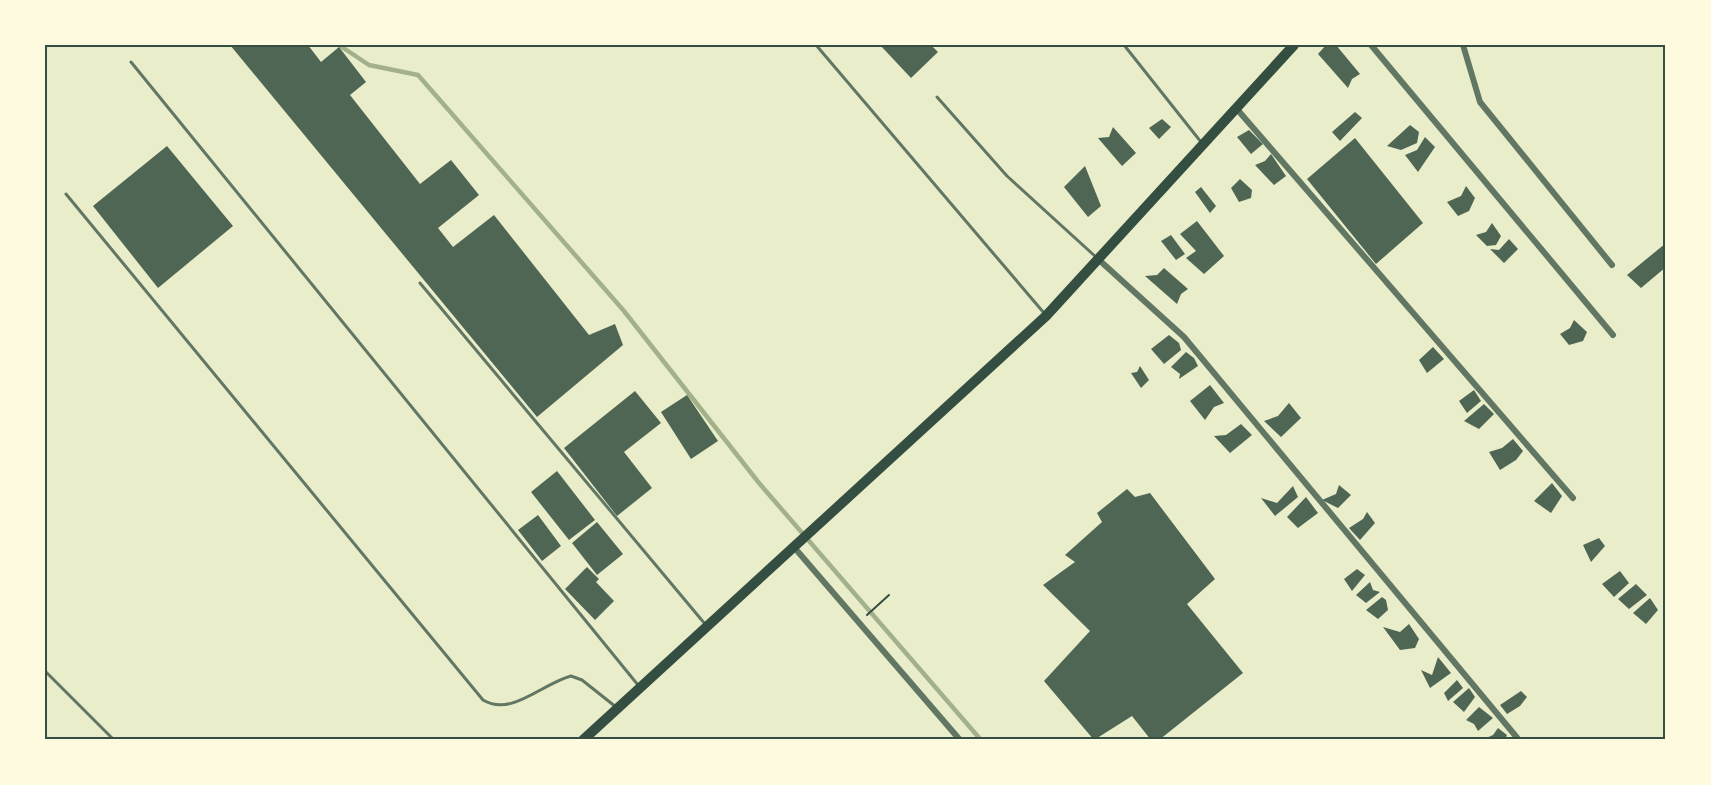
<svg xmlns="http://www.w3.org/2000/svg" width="1711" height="785" font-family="'Playfair Display',serif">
  <rect width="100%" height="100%" fill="#e9edc9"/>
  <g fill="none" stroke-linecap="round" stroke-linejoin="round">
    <path stroke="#a3b18a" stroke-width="4.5" d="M339,45L369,65L418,75L624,311L759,483L981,740"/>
  </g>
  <path fill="#4f6655" d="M230,45H308L321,62L339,47L366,82L350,95L420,184L451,160L479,195L438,228L453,247L494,215L589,335L615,324L623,345L537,417Z
    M880,45H931L938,52L911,78Z
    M1326,45H1336L1360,74L1352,79L1348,88L1318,54Z
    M1355,112L1362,118L1340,141L1332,132Z
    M1162,119L1171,127L1159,139L1149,128Z
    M1410,125L1419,132L1417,143L1401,150L1387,146Z
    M1113,127L1136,153L1122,166L1098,138L1109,137Z
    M1249,130L1263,144L1251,154L1237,137Z
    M1425,137L1435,147L1418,172L1405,155L1417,150Z
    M1355,138L1423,223L1376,264L1307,179Z
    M167,146L233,226L158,288L93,206Z
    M1271,154L1286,176L1274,185L1255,165L1265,161Z
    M1085,166L1101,206L1088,217L1064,187Z
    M1240,179L1252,190L1251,198L1239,202L1231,188Z
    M1466,186L1475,198L1469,211L1458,216L1447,202L1461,196Z
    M1201,187L1216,206L1210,213L1195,192Z
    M1197,221L1224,256L1204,274L1186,258L1196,251L1180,234Z
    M1492,223L1501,236L1496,245L1487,246L1476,235L1486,232Z
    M1171,235L1185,254L1176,260L1161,241Z
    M1509,239L1518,249L1504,263L1490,249L1499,250Z
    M1666,243V267L1641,288L1627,275Z
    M1164,268L1188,289L1181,294L1177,304L1145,276L1157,275Z
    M1574,320L1587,332L1583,341L1569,345L1560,334L1570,328Z
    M1169,335L1179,343L1181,350L1164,364L1151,349Z
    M1433,347L1444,359L1427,373L1419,360Z
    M1186,352L1194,358L1198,366L1179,379L1180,374L1171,367Z
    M1140,366L1149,380L1141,388L1131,373L1137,372Z
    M1210,385L1224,403L1214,407L1205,420L1190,401Z
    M1474,390L1481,401L1467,413L1459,401Z
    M635,391L661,423L624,452L652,488L617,516L564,448Z
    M687,395L718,441L691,459L661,412Z
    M1289,403L1301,418L1281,437L1264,421L1278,416Z
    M1484,404L1494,414L1479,429L1464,421Z
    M1241,424L1252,435L1230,453L1214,436L1226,435Z
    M1513,439L1523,451L1516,460L1500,470L1489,452L1502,448Z
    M557,471L595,520L569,540L531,492Z
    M1552,483L1562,496L1551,513L1534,501Z
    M1339,485L1351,495L1338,508L1322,500L1336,494Z
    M1293,486L1298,497L1275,516L1261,498L1277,503Z
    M1127,489L1135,497L1150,493L1215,579L1187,604L1243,673L1159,740H1151L1132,716L1094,740L1044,681L1090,631L1043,585L1075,562L1065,555L1102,522L1097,513Z
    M1306,497L1318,513L1298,528L1287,517Z
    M1367,512L1375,523L1360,540L1349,528L1363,519Z
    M538,515L561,546L542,561L518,530Z
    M597,522L623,554L597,575L572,543Z
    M1599,538L1605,546L1591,562L1583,545Z
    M587,567L599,579L596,582L614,601L595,620L565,589Z
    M1357,569L1365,575L1352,591L1344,579Z
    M1620,571L1629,583L1614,597L1602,584Z
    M1370,582L1373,590L1380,592L1366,603L1356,595Z
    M1636,584L1647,595L1629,609L1618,599Z
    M1382,597L1386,600L1388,610L1378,619L1366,610Z
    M1650,598L1658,610L1646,624L1633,613Z
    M1409,624L1419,639L1415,648L1400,650L1383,627L1400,632Z
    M1438,657L1451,673L1430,688L1421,670L1432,675Z
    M1457,680L1463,688L1448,701L1444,693Z
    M1469,688L1475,697L1464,712L1453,702Z
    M1521,691L1527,697L1520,706L1507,714L1500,705Z
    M1479,707L1493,718L1478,731L1474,724L1466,720Z
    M1498,728L1507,735L1505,740H1482L1493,735Z"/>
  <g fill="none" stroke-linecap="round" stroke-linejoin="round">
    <path stroke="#344e41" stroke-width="2" d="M867,615L889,595"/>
    <path stroke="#617663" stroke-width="3" d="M816,45L1044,313
      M1124,45L1201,142
      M131,62L638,685
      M937,97L1007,176L1096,257
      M66,194L483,700C512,717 541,684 571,676L582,680L616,707
      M420,283L705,624
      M45,671L114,740"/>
    <path stroke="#617663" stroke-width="6" d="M1371,45L1613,335
      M1463,45L1480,102L1612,265
      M1236,108L1573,498
      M1098,259L1184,337L1519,740
      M793,546L960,740"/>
    <path stroke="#344e41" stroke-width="10" d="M583,740L1046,316L1294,45"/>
  </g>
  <rect width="1711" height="785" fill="none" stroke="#fefae0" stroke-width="93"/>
  <rect x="46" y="46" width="1618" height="692" fill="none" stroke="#344e41" stroke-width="2"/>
</svg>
